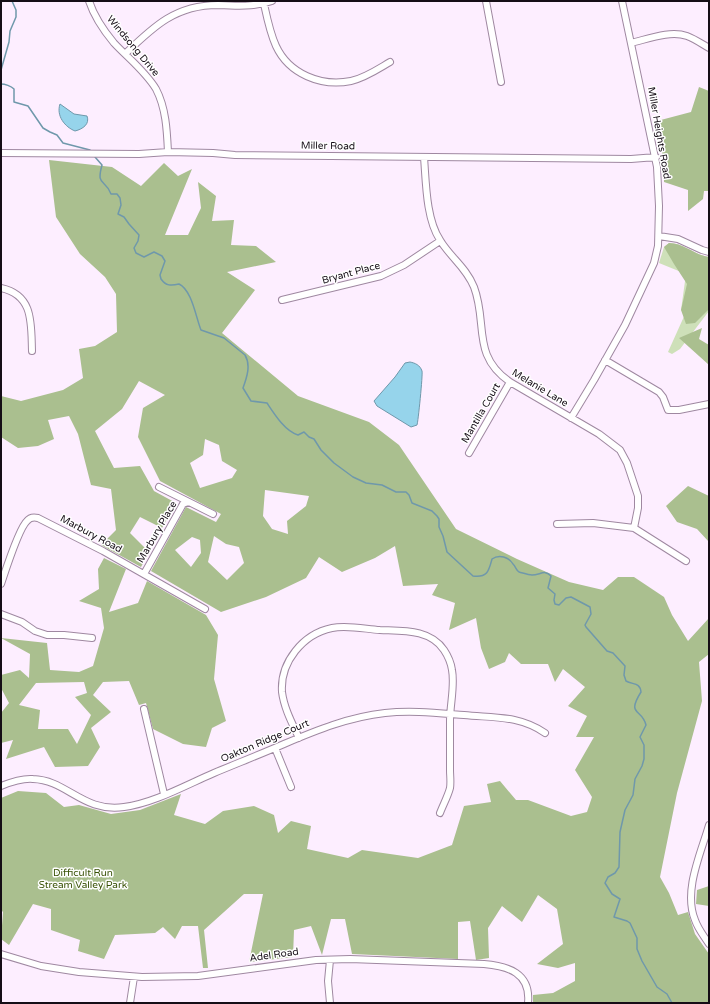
<svg xmlns="http://www.w3.org/2000/svg" width="710" height="1004" font-family="'Varela Round',sans-serif">
  <rect width="100%" height="100%" fill="#fdeeff"/>
  <path fill="#cee0b9" d="M669,243C684,243 694,255 709,257V311L680,349L672,354L668,352L686,312L681,310L686,274L659,263L664,247Z"/>
  <path fill="#aabf8f" fill-rule="evenodd" d="M699,87L709,91V191H704L703,199L688,211V190L664,182V163L657,121L691,112Z
    M49,160L112,167L141,186L164,163L178,176L192,169L165,235H188L201,208L198,182L216,196L212,221L234,220L231,245L256,246L276,262L227,272L255,290L222,333L298,396L369,422L399,445L456,529L517,559L569,582L603,590L618,577H634L664,597L672,615L688,641L709,618V654L699,662L702,701L677,793L660,877L669,893L678,915L688,912L695,934L709,954V1003H533V995L553,993L575,981V963L558,968L537,964L563,944L557,909L538,895L522,922L502,906L488,928L489,958L476,960L470,921L458,922V959L352,954L345,919H331L322,955L311,926L294,930L293,957L249,962L263,894H244L204,930L208,968H203L198,926H182L175,939L163,927L155,933L115,935L104,959L78,951L80,940L51,930V909L33,904L9,945L1,939L3,912L1,910V798L18,791L46,793L64,807L79,805L111,814L140,810L181,794L174,815L205,824L223,811L254,806L274,815L278,833L291,821L311,826L307,849L348,858L362,850L418,858L452,845L464,806L491,802L487,784L500,781L516,800H528L571,816L587,812L592,797L575,770L594,737H576L587,716L568,706L585,687L563,669L555,682L548,664H521L509,653L505,662L489,669L481,648L476,618L449,630L455,603L432,595L438,584L403,586L395,546L375,558L342,572L319,557L306,578L266,597L221,612L151,571L186,507L216,522L221,514L160,481L138,437L143,408L165,395L139,381L122,409L95,431L114,468L140,466L154,491L176,503L162,528L140,517L130,533L149,552L141,567L101,545L116,530L111,489L91,485L78,434L69,416L48,420L54,439L38,446L18,448L1,437V396L21,401L63,390L83,378L79,349L95,346L117,332L116,294L105,277L80,254L56,217ZM205,439L219,445L222,461L237,470L232,478L200,488L190,463L203,455ZM265,490L309,496L306,506L287,521L288,534L272,529L263,516ZM214,536L226,544L239,547L244,563L227,580L208,562ZM192,537L200,540L201,553L191,567L175,550Z
    M669,243C684,243 694,255 709,257V309L695,323L686,324L681,310L687,284L674,264L664,247Z
    M702,328L699,339L709,345V365L679,338Z
    M688,486L709,496V542L697,529L677,522L666,506Z
    M104,558L126,569L109,612L138,603L147,581L206,615L218,635L214,679L226,721L212,728L206,747L183,744L153,729L146,703L139,705L129,681L103,682L93,695L111,712L91,728L100,747L88,766L55,767L44,747L6,759L13,740L1,743V713L9,703L1,688V675L20,670L29,678L30,654L1,638L47,643L50,670L79,672L93,666L104,628L101,608L79,601L99,589L98,569ZM84,682L87,693L75,697L91,715L77,744L68,729H38L40,710L19,705L36,683Z
    M709,886V906L696,904L697,890Z"/>
  <path fill="#96d4eb" stroke="#6f98ab" d="M60,104L74,114L87,116C90,124 83,129 75,131C65,127 56,116 60,104Z
    M410,362C415,363 420,365 422,371C423,374 418,423 417,425L411,427L377,406L374,401L395,377L405,363Z"/>
  <g fill="none" stroke-linecap="round" stroke-linejoin="round">
    <path stroke="#6f98ab" stroke-width="1.5" d="M1,70L9,42L10,31L16,17V10L12,1
      M1,84C5,84 11,86 14,89V102L28,106L43,128L50,132L57,135L63,143L90,150
      M95,157L102,165C96,187 105,178 111,194H117L120,198L121,205L118,214L124,217L129,224L139,235L138,241L134,248L136,253L144,257L154,252L162,256L165,261L160,275L161,279C166,286 171,286 179,284C192,290 196,318 201,330L224,338L245,355C251,365 247,377 243,388L251,401L267,403C275,415 285,431 298,435L304,432L309,437L314,439L321,450L334,463L353,477L366,483L382,485L396,492H406L409,495L412,503L432,511L437,516L439,519V527L443,536L447,552L473,576C488,578 489,570 492,559C499,554 509,557 513,564C516,567 516,570 519,572C523,573 528,575 532,575C540,575 545,569 551,576L548,588L555,594L554,600L555,604L559,605L566,598L571,597L590,607L591,614L585,625L586,627L607,651L613,653L625,666L624,675L626,681C633,685 640,682 641,692C626,716 642,708 646,725L640,737L644,745V759L642,766L635,779L633,795L625,810L620,832L619,867L615,873L608,877L605,883L612,894L620,899L614,917L627,921L630,923L637,938V949L642,961L657,987L667,994L672,1003"/>
    <defs>
      <path id="minor" d="M89,1C94,16 104,31 114,43C128,58 145,71 156,89C166,108 167,131 168,152
        M486,1L501,82
        M264,4C267,18 270,33 276,46C289,74 321,87 351,81C365,78 378,69 390,62
        M631,43C648,39 670,30 687,36C695,39 702,44 709,48
        M126,53C154,26 176,5 218,5C236,6 255,7 272,1
        M1,153L139,154L168,152L213,153L235,155L631,159L656,157
        M424,157C426,182 426,219 440,240C450,257 466,267 474,287C488,324 471,355 510,382L599,434L620,450L627,463L638,496V508L634,528
        M659,236L678,239L702,250L709,252
        M1,288C34,295 31,324 32,351
        M282,300L381,276L404,265L440,241
        M605,360L659,392L663,397L668,410H679L709,404
        M571,418L594,380L625,325L654,263L658,246L659,206L657,167L622,1
        M469,453L510,382
        M159,487L213,514
        M557,524L593,523L634,528L686,561
        M144,574L183,504L188,502
        M1,584C5,572 19,528 27,521C30,517 34,517 38,518L103,551L205,609
        M1,614L22,622L35,631L47,635H64L92,638
        M144,709L164,794
        M299,738C292,723 284,708 282,692C280,662 303,634 332,628C347,625 365,629 380,630C403,631 430,629 444,650C448,656 451,663 452,670C455,686 450,704 450,721C450,737 450,754 450,770C450,776 451,782 450,788C448,796 443,805 440,813
        M275,748L291,787
        M1,786C11,782 22,778 33,779C67,780 83,813 124,807C154,803 186,785 214,773C238,763 261,754 284,744C317,730 349,717 385,713C411,710 438,713 464,715C493,718 519,715 545,733
        M709,825C701,853 683,891 695,920C698,929 704,936 709,944
        M1,954L41,966L79,972L142,977L198,976L316,960L350,959L484,964C508,966 531,973 528,1003
        M130,1003L134,977
        M330,1003L328,981L330,960"/>
    </defs>
    <use href="#minor" stroke="#9f88a1" stroke-width="8"/>
    <use href="#minor" stroke="#fff" stroke-width="6"/>
  </g>
  <g text-anchor="middle" dominant-baseline="central" stroke-width="3" stroke-linejoin="round" paint-order="stroke">
    <g font-size="10" fill="#150d16" stroke="#fff">
      <text transform="translate(133 46) rotate(50)">Windsong Drive</text>
      <text transform="translate(659 133) rotate(80)">Miller Heights Road</text>
      <text transform="translate(328 146) rotate(1)">Miller Road</text>
      <text transform="translate(351 273) rotate(-15)">Bryant Place</text>
      <text transform="translate(540 388) rotate(31)">Melanie Lane</text>
      <text transform="translate(481 413) rotate(-60)">Mantilla Court</text>
      <text transform="translate(157 532) rotate(-60)">Marbury Place</text>
      <text transform="translate(91 534) rotate(28)">Marbury Road</text>
      <text transform="translate(265 741) rotate(-23)">Oakton Ridge Court</text>
      <text transform="translate(274 955) rotate(-8)">Adel Road</text>
    </g>
    <g font-size="10" fill="#385105" stroke="#fff">
      <text x="83" y="873">Difficult Run<tspan x="83" dy="12">Stream Valley Park</tspan></text>
    </g>
  </g>
  <rect width="710" height="1004" fill="none" stroke="#150d16" stroke-width="4"/>
</svg>
